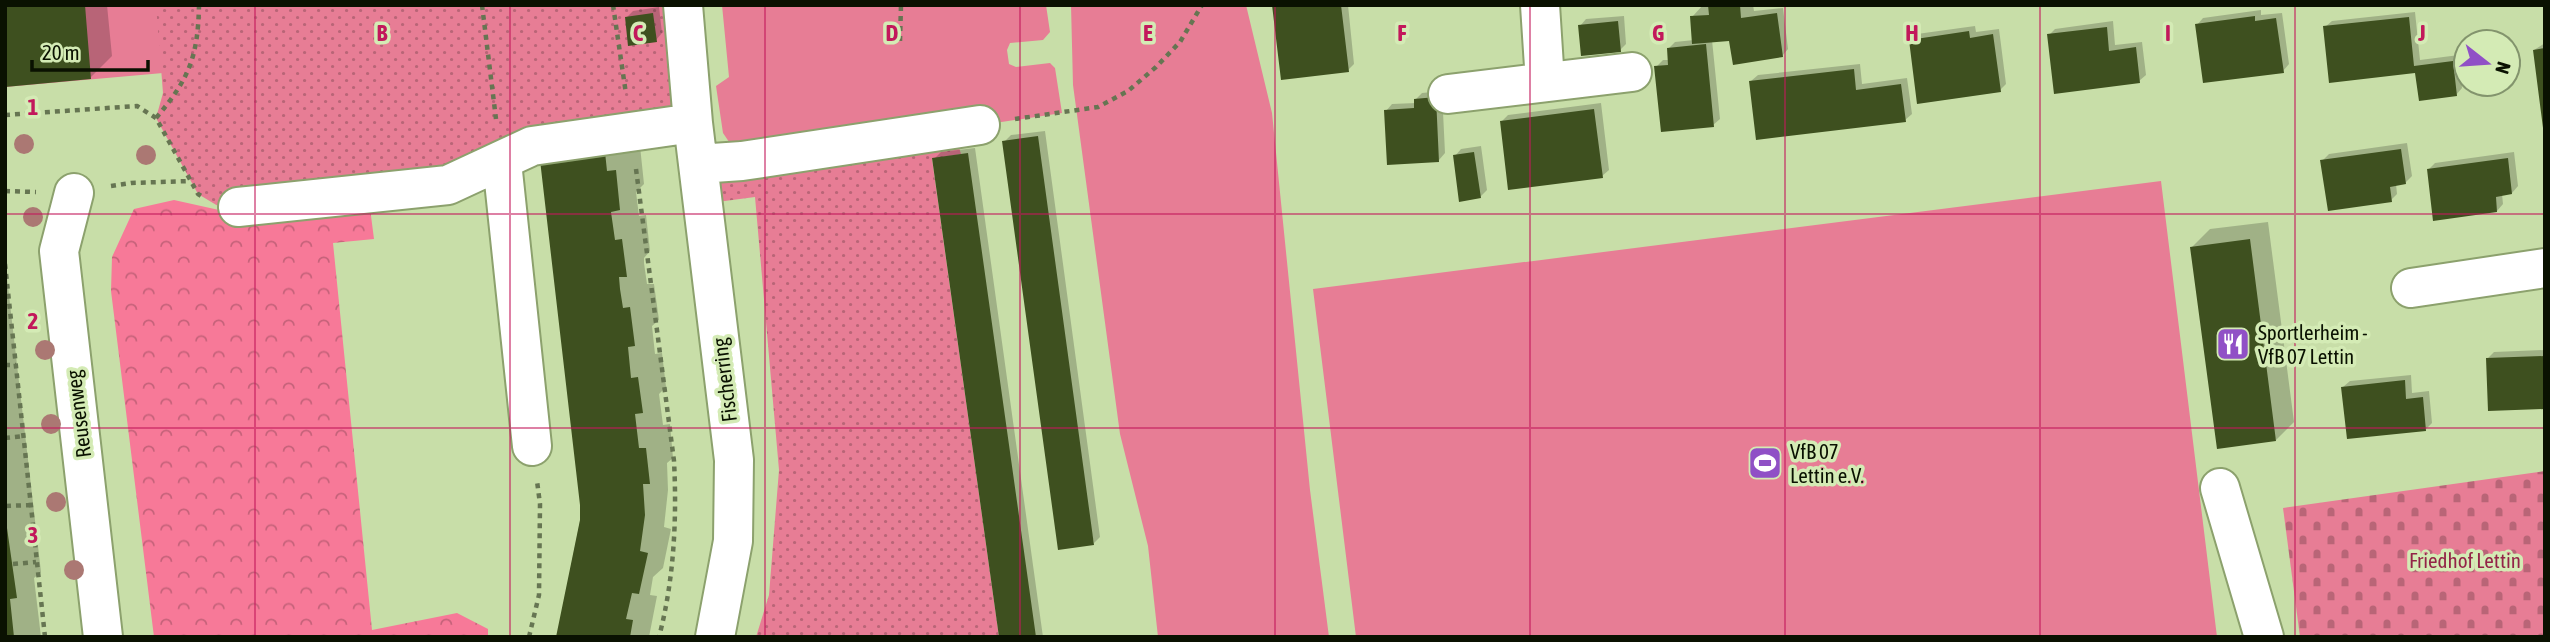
<svg xmlns="http://www.w3.org/2000/svg" width="2550" height="642" font-family="'Asap Condensed',sans-serif">
  <defs>
    <pattern id="forest-crowns" width="20" height="18" patternUnits="userSpaceOnUse" patternTransform="scale(1.75)"><rect width="20" height="18" fill="#f77998"/><path d="M2 6a3 3 0 1 1 6 0M12 15a3 3 0 1 1 6 0" fill="none" stroke="#c6627a"/></pattern>
    <pattern id="cemetery-stones" width="16" height="16" patternUnits="userSpaceOnUse" patternTransform="scale(1.75)"><rect width="16" height="16" fill="#e77d95"/><path d="M2 7V4a2 2 0 0 1 4 0v3zM10 15v-3a2 2 0 0 1 4 0v3z" fill="#b96577"/></pattern>
    <pattern id="park-dots" width="8" height="8" patternUnits="userSpaceOnUse" patternTransform="scale(1.75)"><rect width="8" height="8" fill="#e77d95"/><path d="M2 2h.1M6 6h.1" fill="none" stroke="#b96577" stroke-width="1.8" stroke-linecap="round"/></pattern>
  </defs>
  <rect width="100%" height="100%" fill="#c8dea8"/>
  <path fill="#e77d95" d="M5,5H157L163,73L5,87Z
    M722,5H1046L1050,32L1043,40L1010,43L1007,50L1009,64L1016,67L1050,63L1055,68L1062,113L742,161L723,133L716,86L729,77Z
    M1071,5H1246L1272,113L1310,490L1329,637H1158L1148,546L1120,434L1073,85Z
    M2161,181L2217,637H1356L1313,289Z"/>
  <path fill="url(#forest-crowns)" d="M174,200L246,216L370,208L374,239L333,243L372,630L457,613L488,629V637H154L111,291L112,257L134,209Z"/>
  <path fill="url(#cemetery-stones)" d="M2545,471V637H2300L2283,508Z"/>
  <path fill="url(#park-dots)" d="M156,5H683L693,123L502,162L238,207L218,206L198,194L156,118L163,93Z
    M957,141L961,154L932,159L999,637H756L769,595L779,470L755,197L717,202L718,179Z"/>
  <path fill="#0003" d="M5,5H107L112,56L91,77Z
    M1273,5H1348L1354,64L1348,70Z
    M1703,5H1753L1754,11L1783,8L1788,49L1782,56L1735,39L1712,40L1720,119L1713,125L1656,67L1663,60H1669L1668,49L1675,42L1694,40L1692,17Z
    M659,7L662,33L656,40L626,18L633,11Z
    M2261,10V15L2282,13L2289,64L2283,71L2197,25L2203,18Z
    M2415,12L2420,60L2459,55L2462,88L2456,95L2417,71L2325,27L2332,21Z
    M1624,16L1626,44L1620,50L1580,26L1586,19Z
    M2113,21L2115,45L2142,42L2146,75L2139,81L2049,35L2055,29Z
    M1975,26L1976,32L1999,29L2006,84L2000,90L1911,40L1917,34Z
    M2545,43V127L2534,50Z
    M1860,64L1862,84L1907,78L1912,114L1905,120L1751,81L1758,75Z
    M1442,91L1445,153L1439,160L1386,111L1392,104L1416,103V99L1422,93Z
    M1601,103L1609,170L1602,176L1502,121L1508,115Z
    M1045,131L1100,537L1094,543L1004,142L1011,135Z
    M2407,143L2412,176L2405,183L2396,184L2397,194L2391,200L2322,161L2329,154Z
    M640,146L644,184L636,192L639,216L646,215L650,251L644,258V263L647,284H654L659,320L652,326L655,354L662,353L666,387L659,394L663,425L670,424L673,458L667,463L668,490L664,527L671,529L663,568L653,577L650,595L657,596L649,637H557L582,511L542,160Z
    M1481,146L1487,190L1480,197L1455,156L1461,149Z
    M975,148L1043,637H1000L934,159L941,152Z
    M2514,152L2518,186L2512,193L2502,194L2503,204L2497,211L2429,169L2435,163Z
    M2268,222L2294,422L2276,440L2192,247L2210,229Z
    M5,261L41,572L34,578L41,637H5Z
    M2545,350V407L2487,359L2494,352Z
    M2411,375L2412,393L2429,391L2432,423L2425,430L2343,387L2350,381Z"/>
  <path fill="#3e501f" d="M5,5H85L91,79L5,87Z
    M1272,5H1341L1349,72L1281,80Z
    M1708,5H1740L1741,18L1777,13L1783,57L1733,65L1729,41L1692,44L1690,16L1709,15Z
    M653,13L657,42L628,46L625,17Z
    M2255,16V21L2276,18L2284,73L2203,83L2195,24Z
    M2409,17L2414,66L2453,61L2457,96L2419,101L2415,73L2329,83L2323,26Z
    M1618,21L1621,52L1581,56L1578,25Z
    M2107,27L2109,51L2136,47L2140,83L2054,94L2047,34Z
    M1969,31L1970,38L1993,34L2001,92L1917,104L1909,40Z
    M1706,44L1714,127L1661,132L1654,66L1668,65L1667,48Z
    M2545,48V128H2543L2533,50Z
    M1854,69L1856,90L1901,84L1906,122L1756,140L1749,81Z
    M1436,97L1439,162L1387,165L1384,110L1414,108V99Z
    M1594,109L1603,178L1508,190L1500,121Z
    M1038,136L1094,545L1058,550L1002,141Z
    M2401,149L2406,184L2390,187L2392,202L2328,211L2320,160Z
    M605,152L607,171L616,170L620,210L611,212L615,240L622,239L627,277H619L620,289L623,308L630,307L635,346L628,347L631,378L638,377L643,413L635,414L639,448H646L650,484H643L645,515L640,551L648,553L639,594L632,593L626,619L633,620L630,637H556L580,520V505L540,160Z
    M1474,152L1481,198L1459,202L1453,155Z
    M968,153L1036,637H999L932,158Z
    M2508,158L2512,194L2496,197L2497,212L2433,221L2427,169Z
    M2250,239L2276,441L2217,449L2190,247Z
    M2545,356V409L2488,411L2486,358Z
    M2405,380L2406,399L2423,397L2426,431L2347,439L2341,387Z
    M5,514L17,598L10,599L14,637H5Z"/>
  <g fill="none" stroke-linecap="round" stroke-linejoin="round">
    <defs>
      <path id="minor" d="M683,5L693,123L734,460L733,541L715,637
        M1540,5L1545,82
        M1448,94L1632,72
        M502,162L532,446
        M698,164L742,161L980,125
        M74,193L59,251L103,637
        M238,207L448,185L532,146L693,123
        M2411,288L2545,268
        M2220,488L2264,637"/>
    </defs>
    <use href="#minor" stroke="#8ca16d" stroke-width="42"/>
    <path stroke="#667552" stroke-width="4.5" stroke-dasharray="5 5" stroke-linecap="butt" d="M482,5L496,119
      M613,5L626,94
      M900,41L901,5
      M5,115L137,106L156,118L198,194L203,197
      M156,118C189,79 198,57 199,5
      M1015,119L1098,107L1128,91L1156,67L1180,42L1202,5
      M636,169L674,461C677,519 674,580 659,637
      M111,186L131,183L190,181
      M5,191L36,192
      M5,264L45,637
      M5,365H16
      M5,438L24,436
      M6,506L31,505
      M13,564L36,562
      M529,637L539,595L540,504L537,481"/>
    <use href="#minor" stroke="#fff" stroke-width="38"/>
  </g>
  <g fill="#ab7873">
    <circle cx="24" cy="144" r="10"/>
    <circle cx="146" cy="155" r="10"/>
    <circle cx="33" cy="217" r="10"/>
    <circle cx="45" cy="350" r="10"/>
    <circle cx="51" cy="424" r="10"/>
    <circle cx="56" cy="502" r="10"/>
    <circle cx="74" cy="570" r="10"/>
  </g>
  <path fill="none" stroke="#c2185b" stroke-width="2" stroke-opacity="0.55" d="M255,5V637M510,5V637M765,5V637M1020,5V637M1275,5V637M1530,5V637M1785,5V637M2040,5V637M2295,5V637M5,214H2545M5,428H2545"/>
  <defs>
    <symbol id="restaurant-square" viewBox="-11 -11 22 22"><rect x="-9" y="-9" width="18" height="18" rx="4" fill="#9050c6" stroke="#d4ebb5"/><path d="M-5-6h1v4h1v-4h1v4h1v-4h1v5L-1.5 .5V6h-2V.5L-5-1ZM5-6V6H3V1.5H1.5Q1.5-4 5-6Z" fill="#fff"/></symbol>
    <symbol id="stadium-square" viewBox="-11 -11 22 22"><rect x="-9" y="-9" width="18" height="18" rx="4" fill="#9050c6" stroke="#d4ebb5"/><path d="M0-5a6.5 5 0 1 0 0 10a6.5 5 0 1 0 0-10ZM-3.5-1.8h7v3.6h-7Z" fill="#fff"/></symbol>
  </defs>
  <g fill-rule="evenodd">
    <use href="#restaurant-square" x="2214" y="325" width="38" height="38"/>
    <use href="#stadium-square" x="1746" y="444" width="38" height="38"/>
  </g>
  <g text-anchor="middle" dominant-baseline="central" stroke-width="7" stroke-linejoin="round" paint-order="stroke">
    <g font-size="21" fill="#0a1101" stroke="#d4ebb5" text-anchor="start">
      <text x="2258" y="332">Sportlerheim -<tspan x="2258" dy="24">VfB 07 Lettin</tspan></text>
      <text x="1790" y="451">VfB 07<tspan x="1790" dy="24">Lettin e.V.</tspan></text>
    </g>
    <g font-size="21" fill="#0a1101" stroke="#d4ebb5">
      <text transform="translate(724 380) rotate(-97)">Fischerring</text>
      <text transform="translate(78 414) rotate(-97)">Reusenweg</text>
    </g>
    <g font-size="21" fill="#932448" stroke="#d4ebb5">
      <text x="2465" y="560">Friedhof Lettin</text>
    </g>
  </g>
  <g font-size="23" text-anchor="middle" font-weight="bold" fill="#c2185b" stroke="#d4ebb5" stroke-width="7" stroke-linejoin="round" paint-order="stroke">
    <text x="382" y="41">B</text>
    <text x="638" y="41">C</text>
    <text x="892" y="41">D</text>
    <text x="1148" y="41">E</text>
    <text x="1402" y="41">F</text>
    <text x="1658" y="41">G</text>
    <text x="1912" y="41">H</text>
    <text x="2168" y="41">I</text>
    <text x="2422" y="41">J</text>
    <text x="33" y="115">1</text>
    <text x="33" y="329">2</text>
    <text x="33" y="543">3</text>
  </g>
  <rect width="2550" height="642" fill="none" stroke="#0a1101" stroke-width="14"/>
  <g transform="translate(2487 63) rotate(107)"><circle r="33" fill="#d4ebb5" stroke="#83946d" stroke-width="2"/>
  <path d="M0-5L12 26L0 18L-12 26Z" fill="#9050c6"/>
  <text y="-10" font-size="19" font-weight="bold" text-anchor="middle" fill="#0a1101">N</text>
  </g>
  <path d="M32 60v10h116v-10" fill="none" stroke="#0a1101" stroke-width="3.5"/>
  <text x="42" y="60" font-size="21" fill="#0a1101" stroke="#d4ebb5" stroke-width="5" paint-order="stroke">20 m</text>
</svg>
